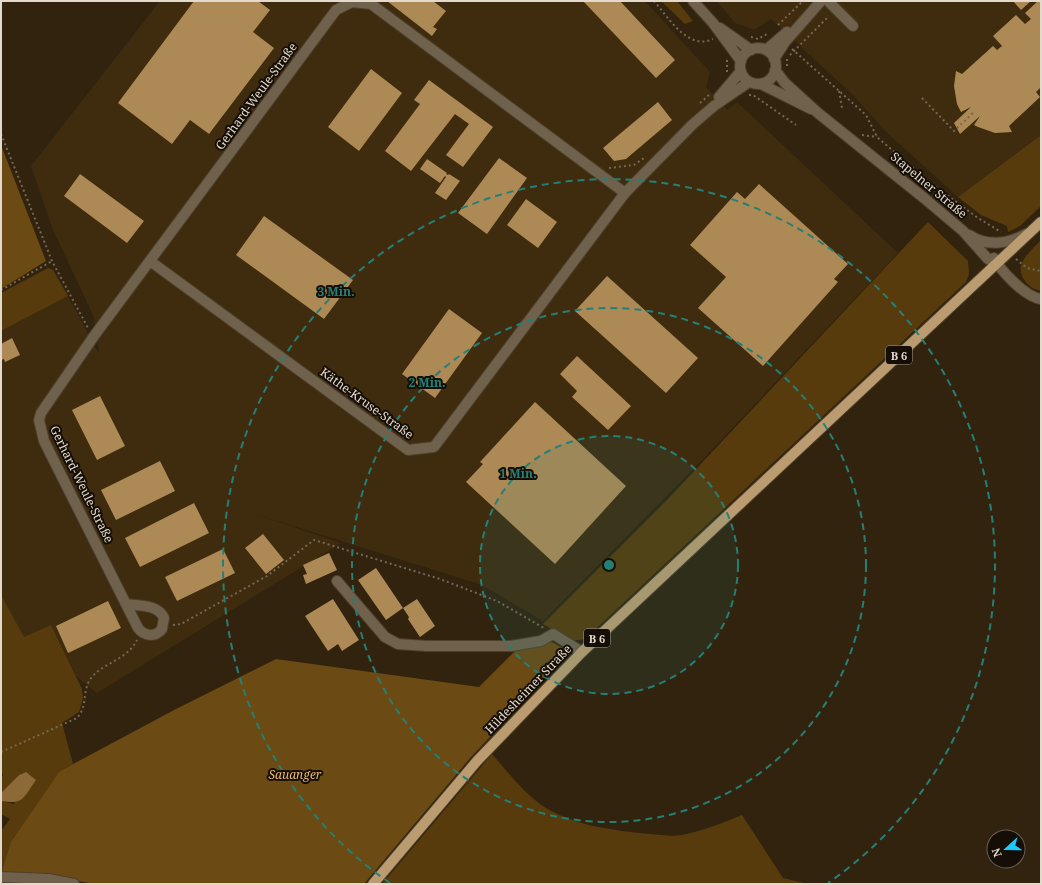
<svg xmlns="http://www.w3.org/2000/svg" width="1042" height="885" font-family="'Noto Serif',serif">
  <rect width="100%" height="100%" fill="#32230e"/>
  <path fill="#3f2c0f" d="M160,1H645L710,72L706,87L727,110L737,102L898,253L708,454L543,621L482,585L255,514L341,543L97,693L76,676L51,626L24,638L1,595V331L68,296L99,354L94,317L53,230L31,166Z
    M717,1H1041V135L958,197L885,131L854,96L771,19L754,30L735,23Z"/>
  <path fill="#573b0c" d="M661,1H677L693,21L685,24Z
    M1041,135V206L1020,226L1008,232L1007,226L981,215L958,197Z
    M928,222L968,261L969,274L966,282L585,639L572,641L543,624L666,501Z
    M1041,240V291C1034,289 1029,287 1025,281C1012,265 1031,251 1041,240Z
    M48,268L53,270L68,296L1,331V293Z
    M1,595L24,637L51,625L82,689L83,698L79,712L62,723L73,764L60,771L1,875V831L10,819L1,814V801L14,804L26,772L19,775L1,793V778L3,775L1,769Z
    M492,754C508,772 525,795 546,808C575,825 606,829 639,833C653,834 668,837 682,835C703,831 722,823 742,815L783,878L808,884H382Z"/>
  <path fill="#6b4a13" d="M1,145L46,261L1,289Z
    M552,642L566,650L539,685L471,757L364,884H95L48,876L1,875L11,842L60,771L176,709L276,659L479,687L517,649Z"/>
  <path fill="#8c6936" d="M26,772L36,780C23,798 24,805 1,801V793L19,775Z"/>
  <path fill="#ad8955" d="M194,1H258L270,10L253,32L274,48L209,134L190,120L172,144L118,103Z
    M387,1H433L446,11L433,27L437,29L432,36Z
    M583,1H620L675,60L656,78Z
    M1013,1H1031L1021,10Z
    M1038,1H1041V87L1036,92L1040,97L1009,126L1012,132L995,133L978,127L974,125L980,116L960,134L954,123L971,107L961,112L957,104L954,86L956,71L962,74L993,46L997,50L1002,46L993,36L1016,15L1025,24L1031,19L1025,13Z
    M371,69L402,93L359,151L328,127Z
    M429,80L493,127L463,167L446,155L469,124L455,114L411,171L385,151L420,104L414,100Z
    M658,102L672,120L626,159L614,161L603,148Z
    M499,158L527,178L487,234L458,213Z
    M427,159L447,173L446,174L448,175L449,174L460,181L446,200L435,193L446,177L445,176L440,183L420,169Z
    M80,174L144,221L127,243L64,196Z
    M759,184L848,264L834,279L838,282L763,366L698,308L726,277L690,245L737,192L745,199Z
    M526,199L557,222L538,248L507,225Z
    M264,216L353,280L324,319L236,255Z
    M607,276L698,358L666,393L575,311Z
    M449,309L482,333L435,398L402,374Z
    M12,338L20,355L5,362L4,359L1,360V344Z
    M577,356L631,406L608,430L572,397L577,391L560,374Z
    M100,396L125,446L97,460L72,410Z
    M535,402L626,486L555,564L466,482L483,464L480,462Z
    M160,461L175,491L116,520L101,490Z
    M194,503L209,533L140,567L125,538Z
    M263,534L284,560L266,574L245,548Z
    M223,549L235,573L177,601L165,577Z
    M329,553L337,570L306,584L303,575L307,574L303,565Z
    M376,568L403,608L386,620L358,580Z
    M333,599L359,640L342,651L338,644L328,651L305,616Z
    M417,599L435,626L420,637L408,619L409,617L403,608Z
    M108,601L121,628L68,653L56,626Z"/>
  <g fill="none" stroke-linecap="round" stroke-linejoin="round">
    <defs>
      <path id="minor" d="M693,1L713,23L741,61
        M828,1L853,26
        M720,28L751,50
        M740 66a18 18 0 1 1 36 0a18 18 0 1 1-36 0Z
        M766,50L787,32
        M774,59L785,42L821,1
        M775,70L785,83L818,113L924,198L963,231L988,259L997,263
        M761,84L811,109
        M719,97L741,71
        M969,235C987,247 1008,244 1026,234
        M994,258C1001,271 1025,297 1041,299
        M150,261L408,450L434,447L625,193L693,124L714,106L749,82
        M337,581L385,637L398,644L426,646H511L541,641L553,634L582,652
        M126,604C139,606 158,604 164,618L162,629C155,638 144,636 138,628L44,441L39,420L41,413L94,336L336,10L352,2L371,4L625,193
        M1,877L48,879L74,884"/>
      <path id="major" d="M373,884L477,761L582,652L1041,222"/>
    </defs>
    <use href="#minor" stroke="#4e402c" stroke-width="12"/>
    <use href="#major" stroke="#4e402c" stroke-width="12"/>
    <path stroke="#756755" stroke-width="2" stroke-dasharray="2 3" stroke-linecap="butt" d="M654,1C668,17 688,51 713,39
      M778,25L803,1
      M751,37L758,39L767,34
      M792,49L866,115L877,137L928,181L978,218L1001,232
      M790,55L829,16
      M787,59V68
      M727,60V72
      M839,91L842,108
      M749,95H753L796,125
      M922,98L954,131L975,111
      M700,103L710,94
      M1,134L52,261L88,328
      M862,135L877,137
      M609,168L634,165L644,158
      M1016,259L1027,268L1041,271
      M1,290L52,261
      M173,625L181,624L267,576L314,540L440,579L497,601L544,628
      M1,752L77,718C88,706 82,690 91,678C104,662 127,660 137,640"/>
    <use href="#minor" stroke="#70614d" stroke-width="10"/>
    <use href="#major" stroke="#bb9b70" stroke-width="10"/>
  </g>
  <circle cx="609" cy="565" r="129" fill="#248077" fill-opacity=".12"/>
  <g fill="none" stroke="#248077" stroke-width="2" stroke-dasharray="7 5">
    <circle cx="609" cy="565" r="129"/>
    <circle cx="609" cy="565" r="257"/>
    <path d="M390 883A386 386 0 1 1 828 883"/>
  </g>
  <g text-anchor="middle" dominant-baseline="central" stroke-width="4" stroke-linejoin="round" paint-order="stroke">
    <g fill="#150e06" stroke="#a59c91" stroke-width="1">
      <rect x="886" y="346" width="26" height="18" rx="3"/>
      <rect x="584" y="629" width="26" height="18" rx="3"/>
    </g>
    <g font-size="11" font-weight="bold" fill="#e3d9cc">
      <text x="899" y="355">B 6</text>
      <text x="597" y="638">B 6</text>
    </g>
    <g font-size="12" fill="#e3d9cc" stroke="#150e06">
      <text transform="translate(256 96) rotate(-54)">Gerhard-Weule-Straße</text>
      <text transform="translate(929 185) rotate(40)">Stapelner Straße</text>
      <text transform="translate(367 403) rotate(36)">Käthe-Kruse-Straße</text>
      <text transform="translate(82 484) rotate(64)">Gerhard-Weule-Straße</text>
      <text transform="translate(528 689) rotate(-46)">Hildesheimer Straße</text>
    </g>
    <g font-size="12" font-style="italic" fill="#edb96d" stroke="#150e06">
      <text x="295" y="774">Sauanger</text>
    </g>
  </g>
  <circle cx="609" cy="565" r="6" fill="#248077" stroke="#150e06" stroke-width="2"/>
  <g font-size="12" text-anchor="middle" font-weight="bold" fill="#248077" stroke="#150e06" stroke-width="4" stroke-linejoin="round" paint-order="stroke">
    <text x="336" y="296">3 Min.</text>
    <text x="427" y="387">2 Min.</text>
    <text x="518" y="478">1 Min.</text>
  </g>
  <rect width="1042" height="885" fill="none" stroke="#e3d9cc" stroke-width="4"/>
  <g transform="translate(1006 849) rotate(249)"><circle r="19" fill="#150e06" stroke="#675f55"/>
  <path d="M0-3L7 15L0 10L-7 15Z" fill="#1cc9fc"/>
  <text y="-6" font-size="11" font-weight="bold" text-anchor="middle" fill="#e3d9cc">N</text>
  </g>
</svg>
